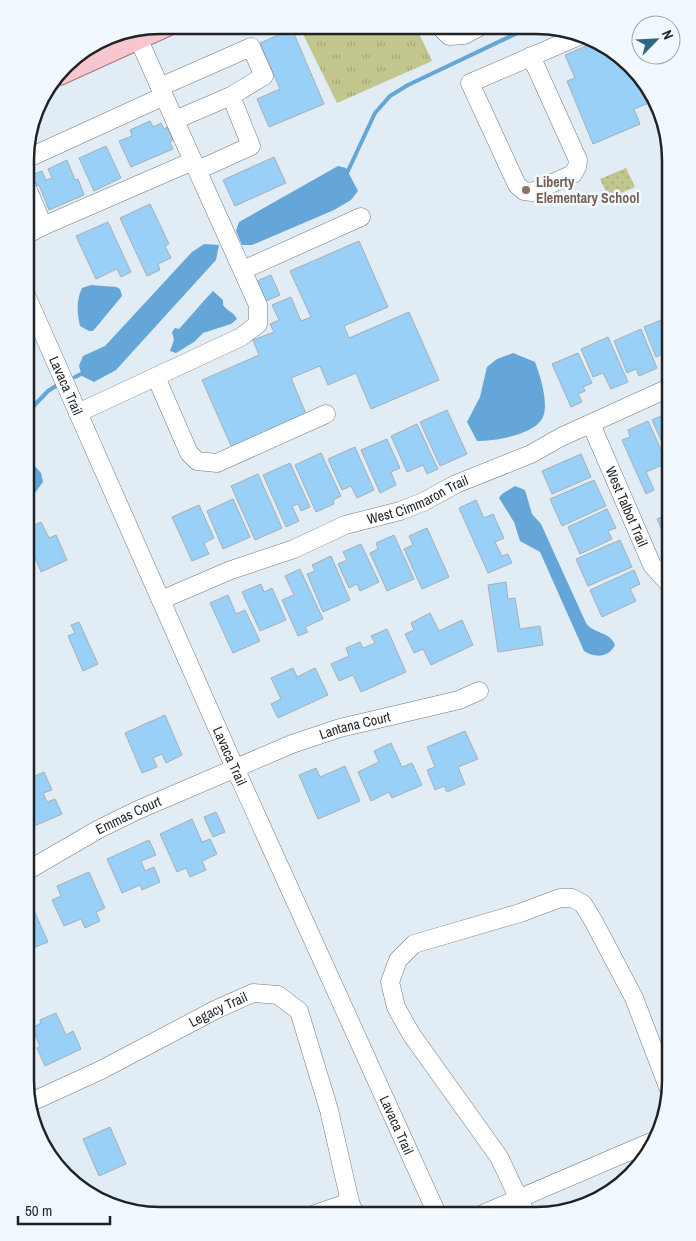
<svg xmlns="http://www.w3.org/2000/svg" width="696" height="1241" font-family="'Archivo Narrow',sans-serif">
  <defs>
    <pattern id="grass-tufts" width="24" height="20" patternUnits="userSpaceOnUse" patternTransform="scale(1.25)"><rect width="24" height="20" fill="#c2c58d"/><path d="M3 7l-1-3M5 7V3M7 7l1-3M15 17l-1-3M17 17v-4M19 17l1-3" fill="none" stroke="#a6a97a"/></pattern>
    <pattern id="park-dots" width="8" height="8" patternUnits="userSpaceOnUse" patternTransform="scale(1.25)"><rect width="8" height="8" fill="#c2c58d"/><path d="M2 2h.1M6 6h.1" fill="none" stroke="#a6a97a" stroke-width="1.8" stroke-linecap="round"/></pattern>
  </defs>
  <rect width="100%" height="100%" fill="#e1ecf4"/>
  <path fill="url(#grass-tufts)" d="M299,26L416,27L432,61L337,103Z"/>
  <path fill="url(#park-dots)" d="M626,168L635,187L609,198L600,179Z"/>
  <path fill="#63a6d7" d="M338,166L346,168L358,191L351,200L334,210L252,245H242L236,231L239,222Z
    M204,244L219,245L216,260L116,370L94,382L82,376L79,366L83,356L105,346L192,252Z
    M91,285L116,287L120,289L122,296L93,331H89L80,326C77,312 76,301 82,288Z
    M213,291L223,300V305C227,311 234,312 237,319L231,324L203,333L194,342L176,353L170,351L174,340L172,332L175,328L179,329C191,316 201,303 213,291Z
    M513,353L535,362C540,375 550,406 542,419C532,435 495,441 477,441L467,422L480,397L487,367L497,359Z
    M26,465H34L41,473L43,482L34,494L26,500Z
    M515,486L525,490L532,514L541,524L586,623C593,634 610,631 615,645C608,658 595,658 584,651L540,552L520,541L514,522L499,498L502,494Z"/>
  <g fill="none" stroke-linecap="round" stroke-linejoin="round">
    <path stroke="#63a6d7" stroke-width="4" d="M347,173L375,113L390,96L408,85L530,27
      M75,377L85,372
      M26,414L48,391L59,384"/>
  </g>
  <path fill="#99d0f7" stroke="#a5afb6" d="M292,29L324,104L269,127L257,99L280,89L260,43Z
    M593,43L621,56L625,66L629,65L654,101L634,109L640,124L593,144L567,81L575,78L565,55Z
    M150,121L153,127L161,123L164,129L167,127L173,140L170,142L173,149L131,167L119,141L132,136L130,130Z
    M106,146L121,178L94,191L79,158Z
    M669,149L671,159V169L663,152Z
    M274,157L286,183L235,206L223,180Z
    M67,160L75,180L78,179L84,195L49,210L39,185L36,186L31,175L42,171L46,180L52,178L48,169Z
    M150,204L169,244L165,246L171,258L158,264L160,270L147,276L120,218Z
    M108,222L131,272L121,277L117,269L96,279L76,236Z
    M359,241L388,307L344,326L349,338L409,312L439,380L371,409L356,373L328,385L320,366L291,378L307,416L232,448L202,380L259,355L253,340L274,332L270,324L279,320L272,305L291,297L301,321L311,317L290,271Z
    M271,275L280,295L266,301L257,281Z
    M671,316V351L656,357L644,327Z
    M641,329L657,368L639,376L636,369L627,373L614,341Z
    M608,337L628,382L611,389L603,373L593,377L581,349Z
    M578,353L592,383L583,387L585,391L578,394L582,402L571,407L552,364Z
    M447,410L467,454L440,466L420,422Z
    M668,413L671,420V462L652,420Z
    M648,421L667,463L646,472L654,490L646,494L622,440L630,437L628,430Z
    M417,424L438,469L427,474L423,465L407,472L391,436Z
    M387,439L400,468L391,472L396,485L380,493L361,450Z
    M355,447L374,490L357,498L351,486L342,490L328,459Z
    M321,453L341,496L333,500L334,504L316,512L295,465Z
    M581,454L591,477L552,494L542,471Z
    M290,463L310,507L301,511L298,504L292,506L299,521L286,527L263,475Z
    M258,474L282,528L255,540L231,486Z
    M594,480L606,506L562,526L550,499Z
    M233,499L250,537L223,549L207,511Z
    M476,500L484,518L493,514L504,538L495,542L502,556L508,554L512,563L488,573L459,508Z
    M199,505L214,538L204,543L209,554L192,561L172,517Z
    M607,509L616,528L608,531L612,539L580,554L568,527Z
    M671,513V550L657,519Z
    M41,522L49,538L56,535L67,560L41,572L34,555L26,559V529Z
    M427,528L449,577L422,589L404,549L413,545L409,536Z
    M394,535L414,579L387,591L370,553L378,549L376,543Z
    M620,540L632,567L588,586L576,559Z
    M361,544L379,582L360,591L357,584L349,588L338,564L347,560L343,552Z
    M331,556L350,600L323,612L307,574L315,571L312,565Z
    M300,569L323,619L305,627L308,632L298,636L282,600L294,595L285,576Z
    M634,570L640,584L630,589L636,601L602,617L590,590Z
    M506,582L508,599L515,598L520,629L540,626L543,645L498,652L488,585Z
    M261,584L264,592L272,588L286,620L260,631L242,592Z
    M228,595L236,614L245,610L260,641L233,653L210,603Z
    M430,613L439,631L462,620L473,645L431,665L423,649L414,653L405,634L414,630L411,623Z
    M79,622L98,664L83,671L68,636L75,633L71,625Z
    M387,629L406,672L361,692L353,675L339,681L331,664L349,656L346,648L360,642L363,648L375,643L371,636Z
    M293,668L297,677L315,668L328,695L278,718L271,704L281,699L271,678Z
    M165,715L182,755L166,763L162,754L153,758L157,767L142,773L125,733Z
    M465,731L478,759L458,767L465,784L447,792L444,786L435,790L427,770L435,767L427,747Z
    M391,743L402,767L412,763L422,785L392,798L389,792L371,801L358,772L379,762L374,751Z
    M345,766L360,801L318,819L299,775L316,768L320,777Z
    M44,772L52,790L43,793L47,802L55,799L62,814L27,829L25,825V787L29,785L26,780Z
    M216,812L225,832L213,837L204,817Z
    M192,819L202,842L210,839L217,854L202,861L206,870L190,877L186,868L177,872L160,834Z
    M149,840L156,855L141,861L145,871L154,867L160,882L142,890L140,885L122,893L107,859Z
    M89,872L105,908L96,912L100,921L85,928L81,919L64,926L52,900L61,896L57,886Z
    M32,906L48,942L25,951V909Z
    M56,1013L66,1035L73,1031L81,1049L45,1066L37,1048L40,1046L32,1028L41,1023L40,1020Z
    M110,1127L126,1164L99,1176L83,1139Z"/>
  <g fill="none" stroke-linecap="round" stroke-linejoin="round">
    <defs>
      <g id="minor">
        <path d="M443,30L449,36L464,35L479,27"/>
        <path d="M138,38L193,161"/>
        <path d="M531,56L578,160L577,167L573,174L532,192L524,191L517,185L470,83L579,36"/>
        <path d="M160,87L251,47L264,76L231,96L251,146L198,170"/>
        <path d="M175,120L231,96"/>
        <path d="M26,159L164,96"/>
        <path d="M26,185L43,226L193,161L258,305V324L241,337L78,413"/>
        <path d="M26,235L43,226"/>
        <path d="M243,270L361,217"/>
        <path id="s1" d="M26,295L235,768L438,1216"/>
        <path d="M156,377L189,453L197,461L217,463L326,414"/>
        <path id="s2" d="M591,424L652,565L669,584H671"/>
        <path id="s3" d="M161,600L231,570L294,549L345,525L400,511L423,502L456,484L531,454L561,437L671,387"/>
        <path id="s4" d="M25,872L99,829L138,810L292,744L340,728L459,700L479,691"/>
        <path id="s5" d="M29,1103L101,1070L215,1010L253,993L278,995L299,1011L329,1110L350,1202L355,1215"/>
        <path d="M312,1215L350,1202"/>
        <path d="M478,1216L651,1142"/>
        <path d="M527,1216L499,1157L411,1034L396,1007L390,982L398,960L414,944L520,913L560,898H572L583,904L594,922L634,998L670,1092"/>
      </g>
      <path id="major" d="M59,74L167,25"/>
    </defs>
    <use href="#minor" stroke="#717a81" stroke-width="19"/>
    <use href="#major" stroke="#a8747f" stroke-width="24"/>
    <use href="#minor" stroke="#fff" stroke-width="18"/>
    <use href="#major" stroke="#f7c6cf" stroke-width="22"/>
  </g>
  <circle fill="#8d6e63" stroke="#f2f9fe" stroke-width="2" cx="526" cy="190" r="5"/>
  <g text-anchor="middle" dominant-baseline="central" stroke-width="5" stroke-linejoin="round" paint-order="stroke">
    <g font-size="14" font-weight="bold" fill="#785e54" stroke="#f2f9fe" text-anchor="start">
      <text x="536" y="182">Liberty<tspan x="536" dy="16">Elementary School</tspan></text>
    </g>
    <g font-size="14" fill="#1f2326" stroke="#f2f9fe">
      <text stroke="none"><textPath href="#s1" startOffset="99">Lavaca Trail</textPath></text>
      <text stroke="none"><textPath href="#s3" startOffset="276">West Cimmaron Trail</textPath></text>
      <text stroke="none"><textPath href="#s2" startOffset="90">West Talbot Trail</textPath></text>
      <text stroke="none"><textPath href="#s4" startOffset="362">Lantana Court</textPath></text>
      <text stroke="none"><textPath href="#s1" startOffset="504">Lavaca Trail</textPath></text>
      <text stroke="none"><textPath href="#s4" startOffset="118">Emmas Court</textPath></text>
      <text stroke="none"><textPath href="#s5" startOffset="211">Legacy Trail</textPath></text>
      <text stroke="none"><textPath href="#s1" startOffset="909">Lavaca Trail</textPath></text>
    </g>
  </g>
  <path d="M0 0H696V1241H0ZM160 34H536A126 126 0 0 1 662 160V1081A126 126 0 0 1 536 1207H160A126 126 0 0 1 34 1081V160A126 126 0 0 1 160 34Z" fill="#f2f9fe" fill-rule="evenodd"/>
  <path fill="none" stroke="#1f2326" stroke-width="2.5" d="M160 34H536A126 126 0 0 1 662 160V1081A126 126 0 0 1 536 1207H160A126 126 0 0 1 34 1081V160A126 126 0 0 1 160 34Z"/>
  <g transform="translate(656 40) rotate(66)"><circle r="24" fill="#f2f9fe" stroke="#9ea3a8"/>
  <path d="M0-4L9 19L0 12L-9 19Z" fill="#2d6880"/>
  <text y="-8" font-size="14" font-weight="bold" text-anchor="middle" fill="#1f2326">N</text>
  </g>
  <path d="M18 1216v8h92v-8" fill="none" stroke="#1f2326" stroke-width="2.5"/>
  <text x="25" y="1216" font-size="15" fill="#1f2326" stroke="#f2f9fe" stroke-width="4" paint-order="stroke">50 m</text>
</svg>
